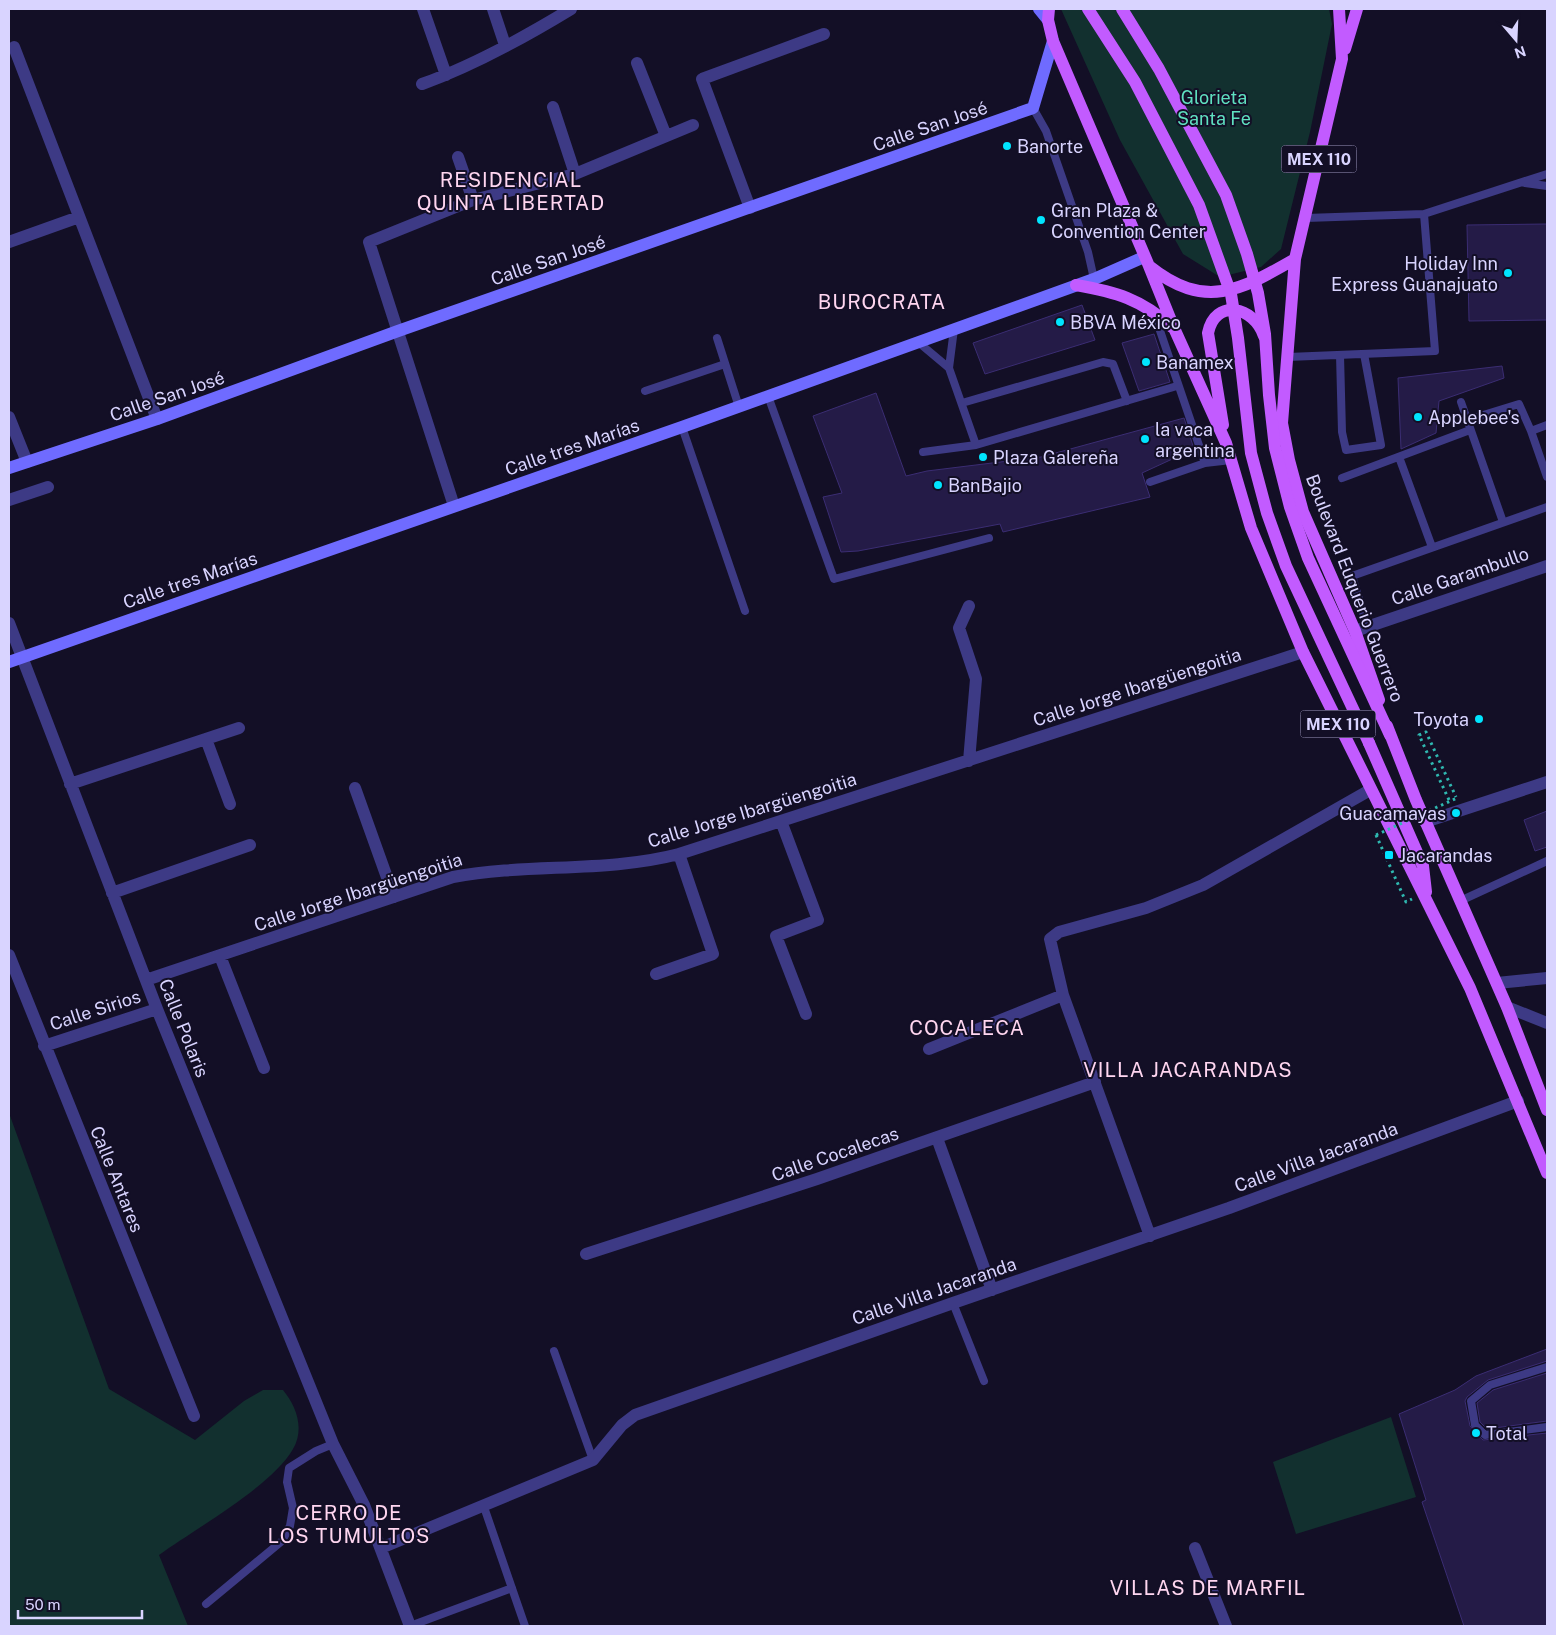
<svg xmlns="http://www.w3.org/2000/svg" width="1556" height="1635" font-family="'Public Sans',sans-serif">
  <rect width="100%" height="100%" fill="#130f26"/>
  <path fill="#12302f" d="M1061,9H1329L1332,24L1310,132L1281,249L1261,267L1220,277L1183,254L1120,140Z
    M9,1113L109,1389L195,1440L244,1401L263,1390H283C296,1406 305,1428 293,1449C272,1486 195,1529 159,1555L188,1626H9Z
    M1391,1417L1416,1497L1296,1534L1273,1462Z"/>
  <path fill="#241b47" stroke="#3b2d73" d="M1547,224V320L1469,321L1467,225Z
    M1082,305L1095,340L985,374L973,343Z
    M1154,334L1170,382L1139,391L1122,343Z
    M1502,366L1504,378L1439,401L1436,433L1401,449L1398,378Z
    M876,393L906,476L927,471L1041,457L1184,418L1194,449L1142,473L1150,497L1003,532L1000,524L858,551L841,552L823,497L842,493L813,416Z
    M1547,811V847L1535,851L1524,820Z
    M1547,1349V1361L1488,1380L1467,1397L1465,1401L1470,1426L1483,1440L1547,1433V1626H1464L1422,1502L1426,1500L1399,1414L1455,1390L1476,1376Z
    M1547,1373V1421L1487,1429L1480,1422L1477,1403L1493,1390Z"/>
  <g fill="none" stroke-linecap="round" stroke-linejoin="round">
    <path stroke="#2fb8b0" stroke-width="3" stroke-dasharray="2.5 4" stroke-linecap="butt" d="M1449,800L1419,735L1426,732L1456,797
      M1376,835L1406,902L1412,899"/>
    <path stroke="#3d3a85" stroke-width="8" d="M1033,108L1046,131L1088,252L1094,279
      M1525,183L1547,186
      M1424,214L1547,174
      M1154,313L1205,463
      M954,329L949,368L976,445
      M717,338L739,407
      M918,342L949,368
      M1340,355L1342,432L1346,450L1381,445L1364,354
      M1288,357L1435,351L1424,214L1306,218
      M645,391L725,364
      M768,396L834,579L989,538
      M1461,402L1503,522
      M962,403L1103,362L1113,364L1127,401
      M1467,420L1519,404L1531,431
      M1547,425L1531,431L1547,477
      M682,427L745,611
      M923,452L976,445L1177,386
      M1399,457L1432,547
      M1342,478L1470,430
      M1150,482L1205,463L1231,460
      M1367,626L1352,576L1547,507
      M1460,901L1547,861
      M953,1303L984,1381
      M554,1351L593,1460
      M1547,1367L1490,1385L1471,1401L1475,1425L1485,1435L1547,1427
      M484,1507L525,1626
      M206,1604L282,1541L290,1526L293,1508L287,1482L289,1468L316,1451L333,1444
      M410,1626L512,1588"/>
    <path stroke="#3d3a85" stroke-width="12" d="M423,9L446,75
      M493,9L505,45
      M14,47L157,419
      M637,63L666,136
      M422,84C472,66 525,37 571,9
      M553,107L575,174
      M458,157L473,200
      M750,208L702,79L824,34
      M9,242L79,217
      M9,417L27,462
      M9,500L48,487
      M454,506L369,242L473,200L575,174L693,125
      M9,623L157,1009L333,1444L364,1505L410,1626
      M1355,631L1547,566
      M206,739L230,804
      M969,761L976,679L959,628L969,606
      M70,784L239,728
      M355,788L394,897
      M781,821L818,920L776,936L806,1014
      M1425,822L1547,782
      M112,893L250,845
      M9,955L194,1416
      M220,956L264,1068
      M656,974L713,954L679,854
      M146,980L453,877C528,863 606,873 679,854L1303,652
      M1497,983L1547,978
      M1507,1007L1547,1023
      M44,1046L157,1009
      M929,1049L1063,995
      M937,1138L992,1290
      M1150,1236L1063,995L1050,939L1059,932L1146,908L1203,885L1370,790
      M586,1254L817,1179L1095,1082
      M381,1548L593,1460L622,1425L635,1415L953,1303L1229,1208L1518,1101
      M1195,1548L1226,1626"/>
    <path stroke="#6f6bff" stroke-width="12" d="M1039,9L1048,20
      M9,468L157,419L398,331L1033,108L1053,41
      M9,662L682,427L1094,279L1144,257"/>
    <path stroke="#c25bff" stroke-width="12" d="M1049,9L1048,20L1053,41L1149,266C1205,311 1241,290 1295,259
      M1339,9L1342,59L1295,259L1282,423L1289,460L1303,512L1355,631L1379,700
      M1345,49L1357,9
      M1149,266L1174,328L1226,443L1251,528L1303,652L1470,988L1547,1173
      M1076,285C1116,292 1141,299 1172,327
      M1223,425L1208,333C1215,298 1254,306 1264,336
      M1387,726L1416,800L1507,1007L1547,1110
      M1369,743L1423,866L1426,892"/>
    <path stroke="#2fb8b0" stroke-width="3" stroke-dasharray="2.5 4" stroke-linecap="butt" d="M1376,835L1457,798"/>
    <path stroke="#c25bff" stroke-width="12" d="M1088,9L1135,82L1199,205L1231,294L1238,338L1251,453L1267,513L1286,566L1369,743
      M1122,9L1159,69L1226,195L1247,254L1258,293L1265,334L1269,395L1275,448L1290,507L1308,558L1390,735"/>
  </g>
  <g fill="#00e5ff" stroke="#130f26" stroke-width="2">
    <circle cx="1007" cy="146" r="5"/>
    <circle cx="1041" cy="220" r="5"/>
    <circle cx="1508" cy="273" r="5"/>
    <circle cx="1060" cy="322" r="5"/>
    <circle cx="1146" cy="362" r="5"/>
    <circle cx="1418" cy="417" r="5"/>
    <circle cx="1145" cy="439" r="5"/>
    <circle cx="983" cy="457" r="5"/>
    <circle cx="938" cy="485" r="5"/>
    <circle cx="1479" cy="719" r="5"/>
    <circle cx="1456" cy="813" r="5"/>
    <rect x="1384" y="850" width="10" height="10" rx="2.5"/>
    <circle cx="1476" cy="1433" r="5"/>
  </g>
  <g text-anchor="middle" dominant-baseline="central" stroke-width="4" stroke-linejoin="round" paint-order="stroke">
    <g fill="#130f26" stroke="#9e99be" stroke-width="1">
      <rect x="1281.5" y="145.5" width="75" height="27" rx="4"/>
      <rect x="1300.5" y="710.5" width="75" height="27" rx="4"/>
    </g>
    <g font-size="16" font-weight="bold" fill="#d9d4ff">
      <text x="1319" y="159">MEX 110</text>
      <text x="1338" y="724">MEX 110</text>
    </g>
    <g font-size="18" fill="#5fe0c0" stroke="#130f26">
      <text x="1214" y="97">Glorieta<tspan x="1214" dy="21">Santa Fe</tspan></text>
    </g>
    <g font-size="18" fill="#d9d4ff" stroke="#130f26">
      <text transform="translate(930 126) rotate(-19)">Calle San José</text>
      <text transform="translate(548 260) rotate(-19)">Calle San José</text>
      <text transform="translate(167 396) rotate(-19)">Calle San José</text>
      <text transform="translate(572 447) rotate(-19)">Calle tres Marías</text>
      <text transform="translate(1460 576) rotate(-19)">Calle Garambullo</text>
      <text transform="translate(190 580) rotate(-19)">Calle tres Marías</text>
      <text transform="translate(1355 588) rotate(69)">Boulevard Euquerio Guerrero</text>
      <text transform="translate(1137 687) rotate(-18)">Calle Jorge Ibargüengoitia</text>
      <text transform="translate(752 810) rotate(-17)">Calle Jorge Ibargüengoitia</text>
      <text transform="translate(358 892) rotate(-18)">Calle Jorge Ibargüengoitia</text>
      <text transform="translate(95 1010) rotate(-18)">Calle Sirios</text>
      <text transform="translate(184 1028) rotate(68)">Calle Polaris</text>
      <text transform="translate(835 1154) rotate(-19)">Calle Cocalecas</text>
      <text transform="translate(1316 1157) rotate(-20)">Calle Villa Jacaranda</text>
      <text transform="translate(117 1179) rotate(68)">Calle Antares</text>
      <text transform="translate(934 1291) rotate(-19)">Calle Villa Jacaranda</text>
    </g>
    <g font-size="18" fill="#d9d4ff" stroke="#130f26" text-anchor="start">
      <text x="1017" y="146">Banorte</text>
      <text x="1051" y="210">Gran Plaza &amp;<tspan x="1051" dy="21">Convention Center</tspan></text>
      <text x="1498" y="263" text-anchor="end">Holiday Inn<tspan x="1498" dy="21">Express Guanajuato</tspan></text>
      <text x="1070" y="322">BBVA México</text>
      <text x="1156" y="362">Banamex</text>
      <text x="1428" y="417">Applebee's</text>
      <text x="1155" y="429">la vaca<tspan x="1155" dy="21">argentina</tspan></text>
      <text x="993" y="457">Plaza Galereña</text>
      <text x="948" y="485">BanBajio</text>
      <text x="1469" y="719" text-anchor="end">Toyota</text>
      <text x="1446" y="813" text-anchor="end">Guacamayas</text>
      <text x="1399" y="855">Jacarandas</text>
      <text x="1486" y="1433">Total</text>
    </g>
    <g font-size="20" letter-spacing="1" fill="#ffd6f0" stroke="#130f26">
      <text x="511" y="180">RESIDENCIAL<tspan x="511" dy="23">QUINTA LIBERTAD</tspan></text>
      <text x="882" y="302">BUROCRATA</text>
      <text x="967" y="1028">COCALECA</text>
      <text x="1188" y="1070">VILLA JACARANDAS</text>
      <text x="349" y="1513">CERRO DE<tspan x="349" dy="23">LOS TUMULTOS</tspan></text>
      <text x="1208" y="1588">VILLAS DE MARFIL</text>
    </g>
  </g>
  <rect width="1556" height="1635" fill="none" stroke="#d9d4ff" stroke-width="20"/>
  <g transform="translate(1516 40) rotate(161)" stroke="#130f26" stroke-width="4" paint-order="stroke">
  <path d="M0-4L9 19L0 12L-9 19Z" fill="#d9d4ff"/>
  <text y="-8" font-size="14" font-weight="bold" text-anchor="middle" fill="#d9d4ff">N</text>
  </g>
  <path d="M18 1610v8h124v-8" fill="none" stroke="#d9d4ff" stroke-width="2.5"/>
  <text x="25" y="1610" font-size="15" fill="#d9d4ff" stroke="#130f26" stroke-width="4" paint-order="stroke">50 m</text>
</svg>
